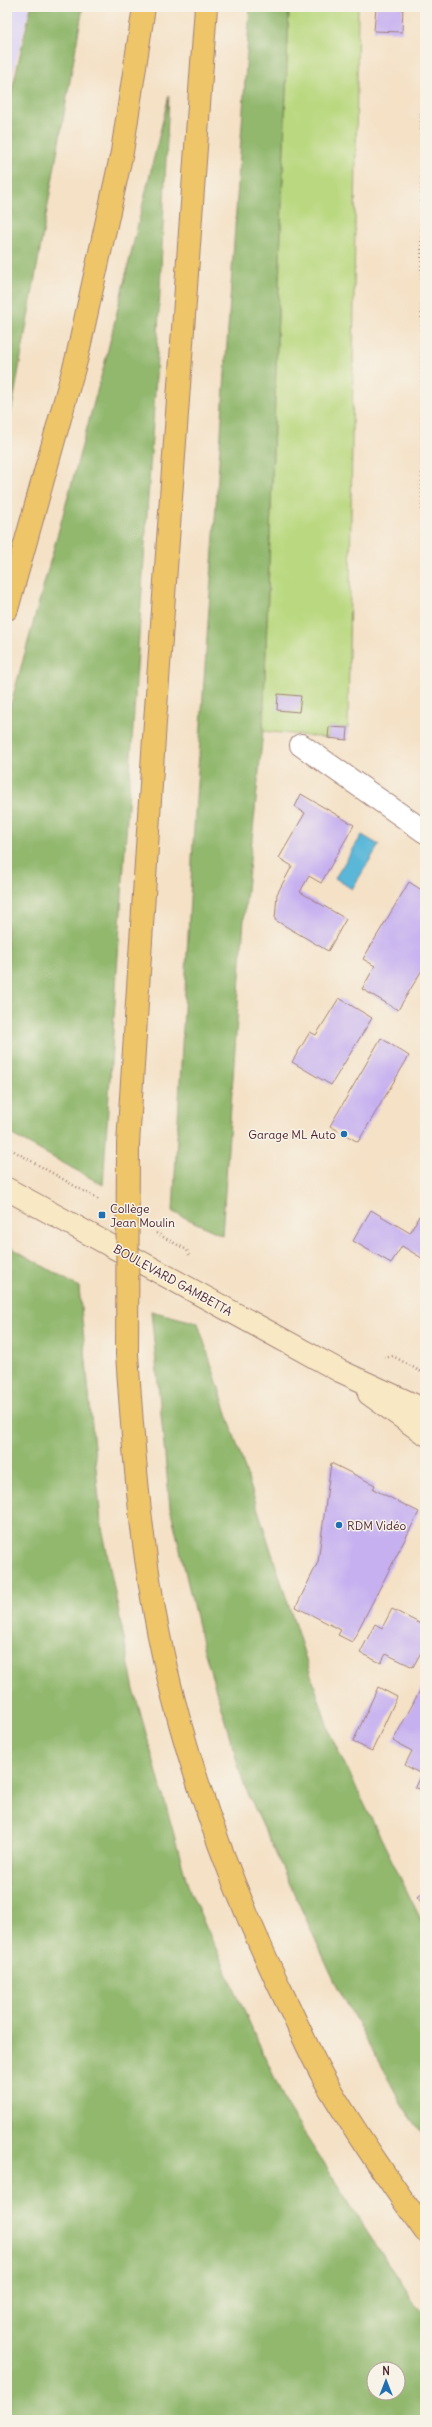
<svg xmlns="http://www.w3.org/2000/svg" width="432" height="2427" font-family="Delius,sans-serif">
  <rect width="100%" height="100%" fill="#f7f3e8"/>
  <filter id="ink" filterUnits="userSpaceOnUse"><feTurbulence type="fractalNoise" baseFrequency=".025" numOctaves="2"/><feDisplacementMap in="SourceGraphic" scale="8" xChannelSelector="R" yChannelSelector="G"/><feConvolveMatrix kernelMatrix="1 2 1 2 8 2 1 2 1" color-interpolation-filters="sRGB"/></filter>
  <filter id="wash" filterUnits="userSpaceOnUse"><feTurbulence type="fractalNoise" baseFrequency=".012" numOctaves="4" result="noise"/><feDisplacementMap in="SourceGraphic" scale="16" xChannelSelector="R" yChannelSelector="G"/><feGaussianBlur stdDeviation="0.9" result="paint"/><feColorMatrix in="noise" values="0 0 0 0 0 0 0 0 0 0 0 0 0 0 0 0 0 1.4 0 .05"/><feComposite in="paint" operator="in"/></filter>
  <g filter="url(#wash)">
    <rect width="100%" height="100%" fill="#f4e1c6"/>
    <path fill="#ddd5f6" d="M7,7H30L7,97Z"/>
    <path fill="#b9d87f" stroke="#827c55" d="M289,7H358L348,728L329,727L328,738L263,731Z"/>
    <path fill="#92b86e" stroke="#6e6c4c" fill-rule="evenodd" d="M31,7H83L7,436V112Z
      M250,7H289L263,731L244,919L222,1235L173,1212L193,843Z
      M169,95L156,376L103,1185L7,1132V718L104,366Z
      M7,1245L79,1287L101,1522L134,1690L189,1889L289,2110L411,2299L425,2314V2420H7ZM374,2369H398V2393H374Z
      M151,1311L198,1323L330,1734L425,1928V2137L404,2108L335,1982L244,1785L202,1643L170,1507Z"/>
    <path fill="#5ab7d8" stroke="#526b82" d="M362,835L379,845L352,889L335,878Z"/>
    <g id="blocks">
      <path fill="#c6b0f0" d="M376,7H403L402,32L374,31Z
        M278,694L301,696L299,712L277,710Z
        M329,727L348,728L347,740L328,738Z
        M301,794L354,825L321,883L309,876L300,892L346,919L328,951L275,920L277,894L292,866L279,858L305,813L295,807Z
        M409,882L425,892V965L398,1010L362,989L375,966L363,959Z
        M339,998L372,1018L331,1085L292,1062L310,1032L316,1035Z
        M381,1038L409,1056L358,1142L330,1126Z
        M371,1210L410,1233L419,1216L425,1220V1260L402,1246L391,1263L353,1241Z
        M331,1463L375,1485L373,1489L419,1512L352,1642L338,1635L341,1630L296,1607L318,1562Z
        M392,1609L425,1626V1645L413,1667L386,1654L381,1663L360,1653L375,1624L382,1628Z
        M425,1681V1792L415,1787L421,1774L405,1765L412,1751L393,1741Z
        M378,1687L397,1697L372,1751L353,1742Z
        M425,1890V1907L417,1897Z"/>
    </g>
  </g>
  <g filter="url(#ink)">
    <use href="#blocks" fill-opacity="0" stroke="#9f8078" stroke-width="1"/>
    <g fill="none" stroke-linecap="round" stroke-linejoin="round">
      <defs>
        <path id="street" d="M301,745L425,832"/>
        <path id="secondary" d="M7,1189L340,1371L425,1410
          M369,1394L425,1434"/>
        <path id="highway" d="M7,609L77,357L122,152L144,7
          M128,1144L155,722L206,7
          M127,1354C134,1459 142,1565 166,1668C193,1785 236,1898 288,2005C301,2032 313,2060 328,2086C358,2136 391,2184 425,2231"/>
      </defs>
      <use href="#street" stroke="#9f8078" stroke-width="24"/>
      <use href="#secondary" stroke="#9f8078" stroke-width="24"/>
      <use href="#highway" stroke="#9f8078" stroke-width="24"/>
      <path stroke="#9f8078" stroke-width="2.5" stroke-dasharray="1 3" stroke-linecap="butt" d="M421,105L422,510L425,504
        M7,1147L99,1200
        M156,1233L187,1250L189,1255
        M384,1358L393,1356L425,1374"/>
      <use href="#street" stroke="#fff" stroke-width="22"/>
      <use href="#secondary" stroke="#f8e8c3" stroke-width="22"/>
      <use href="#highway" stroke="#eec569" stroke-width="22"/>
      <defs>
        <path id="highway-bridge" d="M127,1354L128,1144"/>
      </defs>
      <use href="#highway-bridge" stroke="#9f8078" stroke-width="24" stroke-linecap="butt"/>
      <use href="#highway-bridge" stroke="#eec569" stroke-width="22"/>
    </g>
  </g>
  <g fill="#1f6fb2" stroke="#f7f3e8" stroke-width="1.5">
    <circle cx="344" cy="1134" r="4"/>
    <rect x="98" y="1211" width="8" height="8" rx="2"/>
    <circle cx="339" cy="1525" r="4"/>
  </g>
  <g text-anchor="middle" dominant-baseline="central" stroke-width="3" stroke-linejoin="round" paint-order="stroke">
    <g font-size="12" fill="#4a1f2b" stroke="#f7f3e8" text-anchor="start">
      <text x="336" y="1134" text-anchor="end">Garage ML Auto</text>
      <text x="110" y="1208">Collège<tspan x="110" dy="14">Jean Moulin</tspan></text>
      <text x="347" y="1525">RDM Vidéo</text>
    </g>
    <g font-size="12" fill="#4a1f2b" stroke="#f7f3e8">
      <text transform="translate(173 1280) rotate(29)">BOULEVARD GAMBETTA</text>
    </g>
  </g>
  <rect width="432" height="2427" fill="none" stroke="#f7f3e8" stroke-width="24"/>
  <g transform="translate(386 2381)"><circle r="19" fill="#f7f3e8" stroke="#b29e9c"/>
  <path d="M0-3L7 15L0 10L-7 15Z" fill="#1f6fb2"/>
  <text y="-6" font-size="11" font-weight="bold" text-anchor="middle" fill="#4a1f2b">N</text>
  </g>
</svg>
